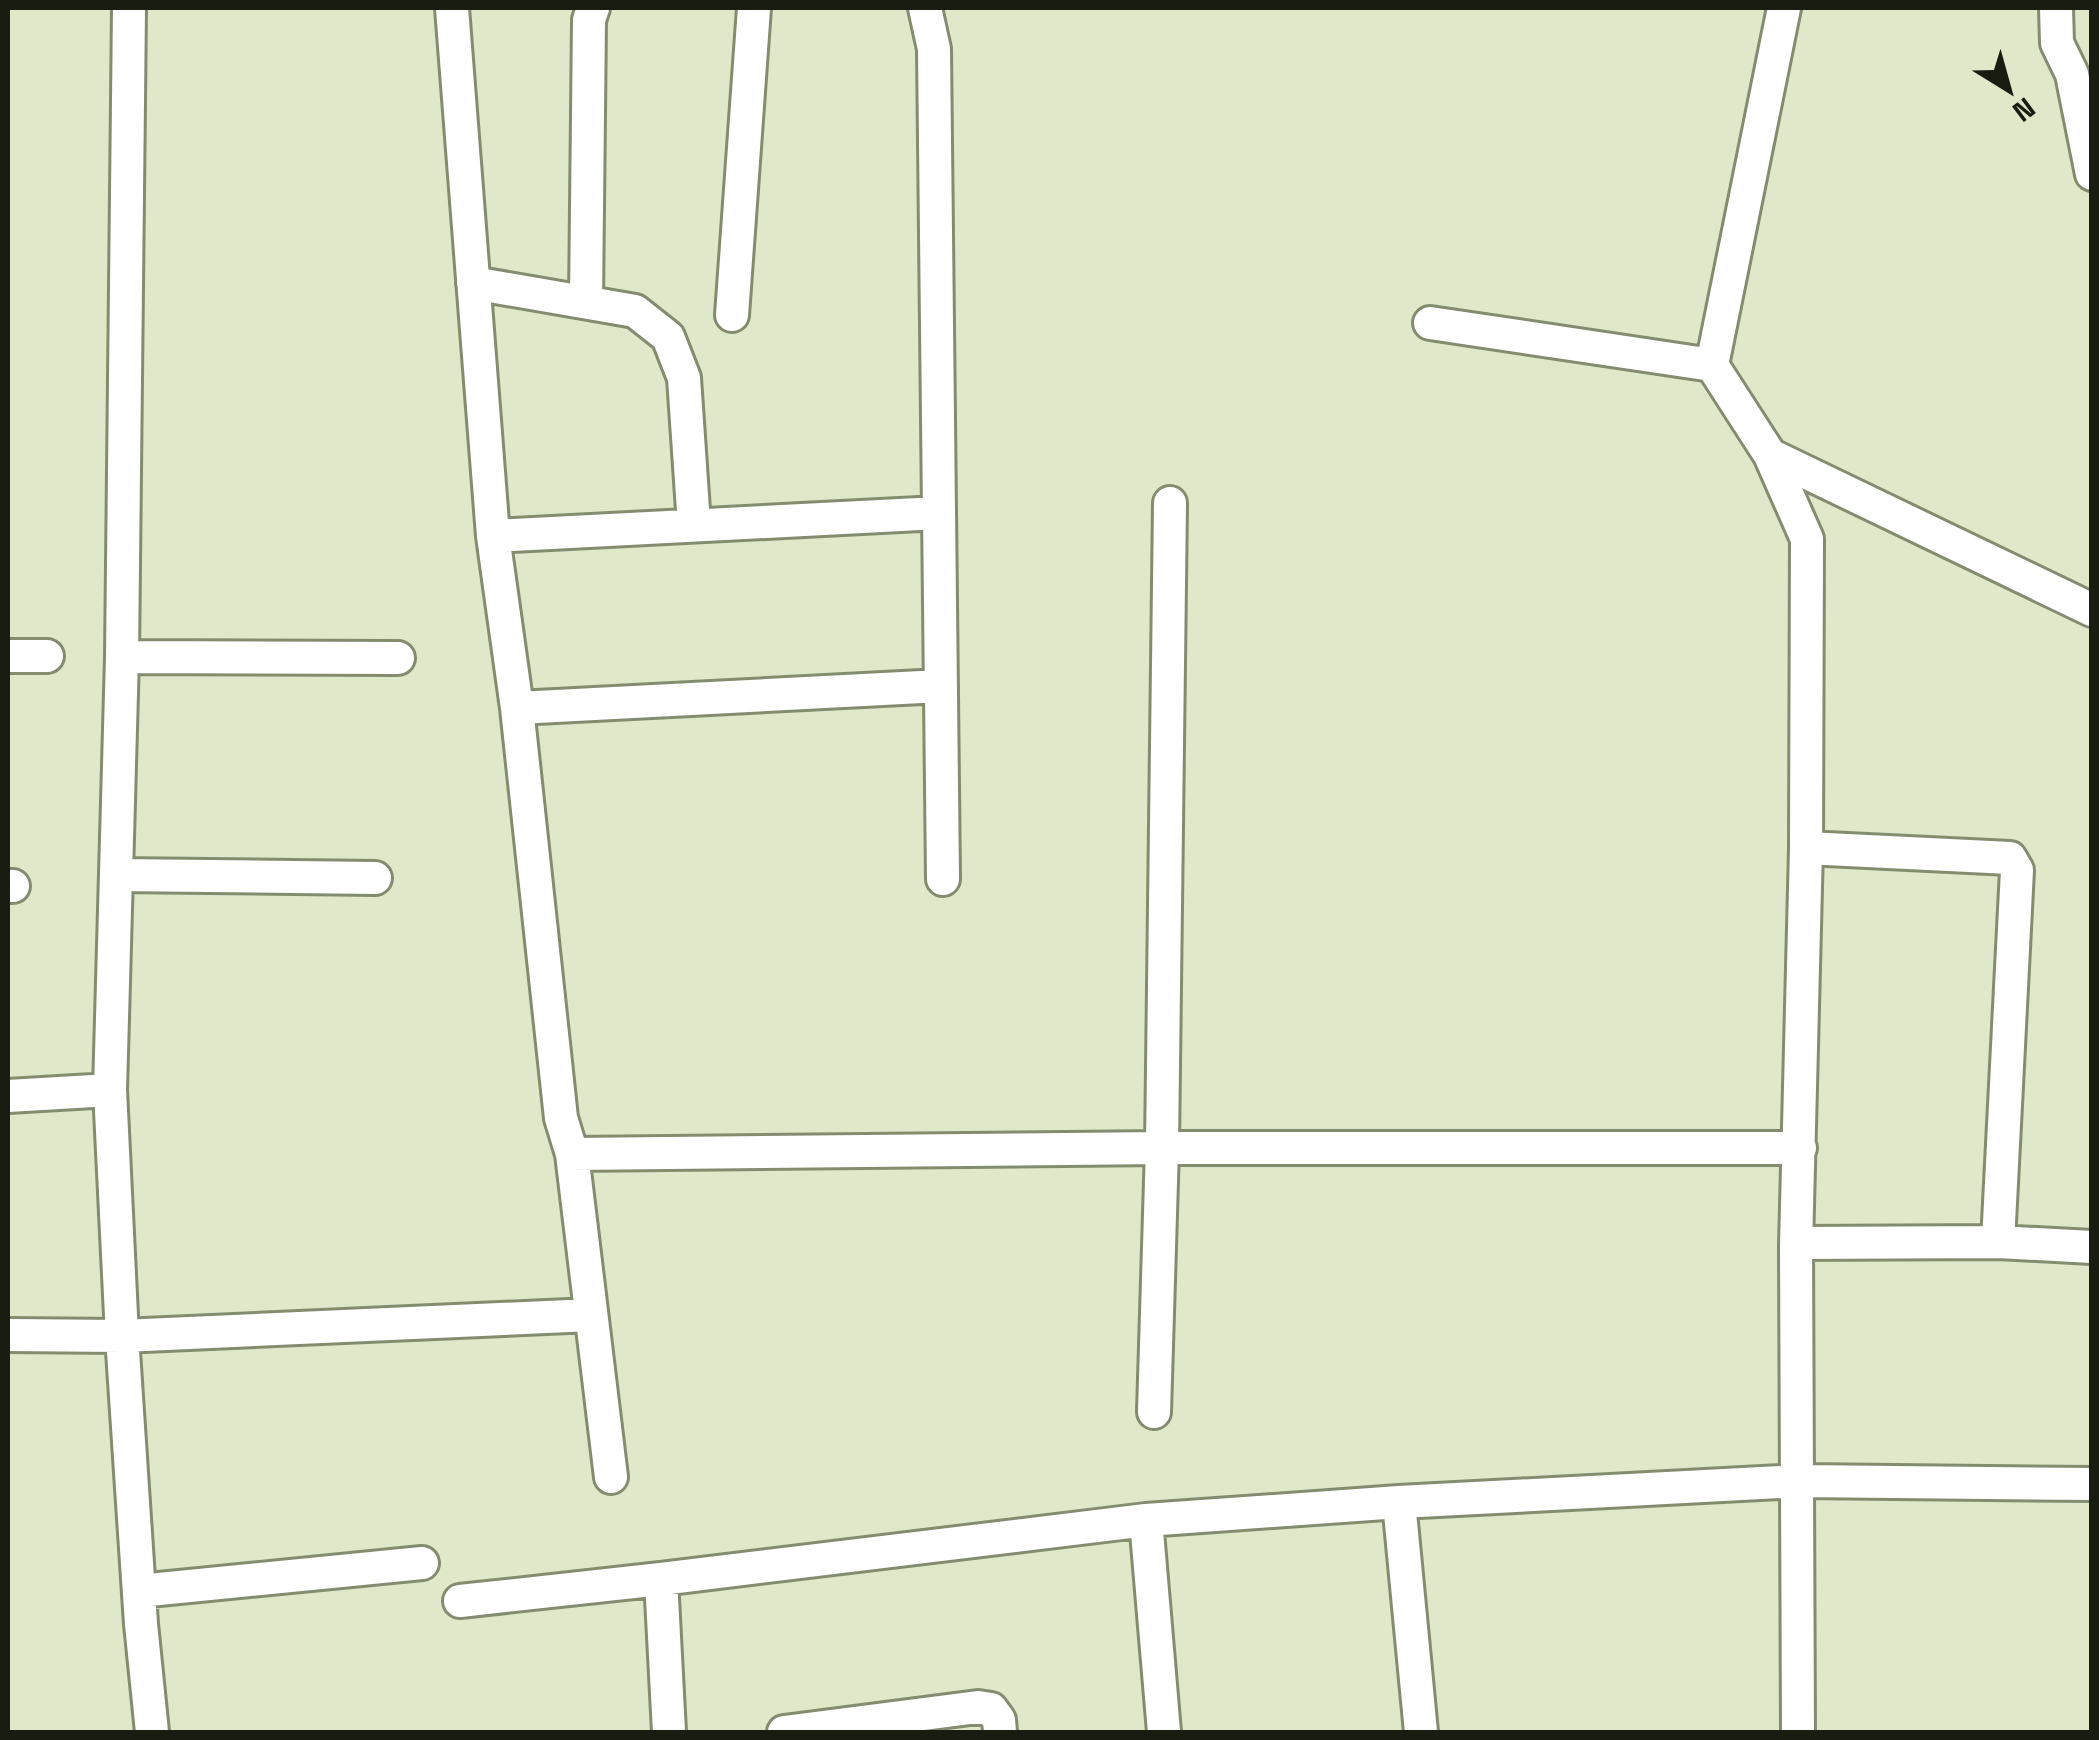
<svg xmlns="http://www.w3.org/2000/svg" width="2099" height="1740" font-family="'Space Grotesk',sans-serif">
  <rect width="100%" height="100%" fill="#dfe8c9"/>
  <g fill="none" stroke-linecap="round" stroke-linejoin="round">
    <defs>
      <path id="street" d="M129,8L122,657L110,1090L122,1336L591,1315
        M452,8L493,536L517,708L561,1118L572,1154L1162,1148H1800
        M925,8L934,49L943,879
        M1784,8L1712,365L1770,455L1807,539L1806,848L1796,1246L1798,1732
        M2056,8L2057,43L2072,74L2092,174
        M473,283L635,311L668,337L684,378L694,525
        M586,302L589,20L593,8
        M732,315L754,8
        M1430,323L1712,365
        M1770,455L2092,610
        M493,536L939,513
        M8,656H47
        M122,657L398,658
        M517,708L941,686
        M116,875L375,878
        M8,886H13
        M8,1096L110,1090
        M572,1154L611,1477
        M1998,1242L2092,1247
        M1796,1243L1998,1242L2017,870L2010,858L1806,848
        M8,1335L122,1336L141,1624L152,1732
        M1154,1412L1162,1148L1170,503
        M1399,1502L1421,1732
        M1146,1520L1164,1732
        M661,1579L669,1732
        M139,1591L422,1563
        M460,1601L661,1579L1146,1520L1399,1502L1801,1481L2092,1484
        M784,1732L978,1707L991,1709L999,1720L1000,1732"/>
    </defs>
    <use href="#street" stroke="#848c70" stroke-width="38"/>
    <use href="#street" stroke="#fff" stroke-width="32"/>
  </g>
  <rect width="2099" height="1740" fill="none" stroke="#191c11" stroke-width="20"/>
  <g transform="translate(2009 90) rotate(143)" stroke="#dfe8c9" stroke-width="8" paint-order="stroke">
  <path d="M0-8L18 38L0 25L-18 38Z" fill="#191c11"/>
  <text y="-15" font-size="28" font-weight="bold" text-anchor="middle" fill="#191c11">N</text>
  </g>
</svg>
